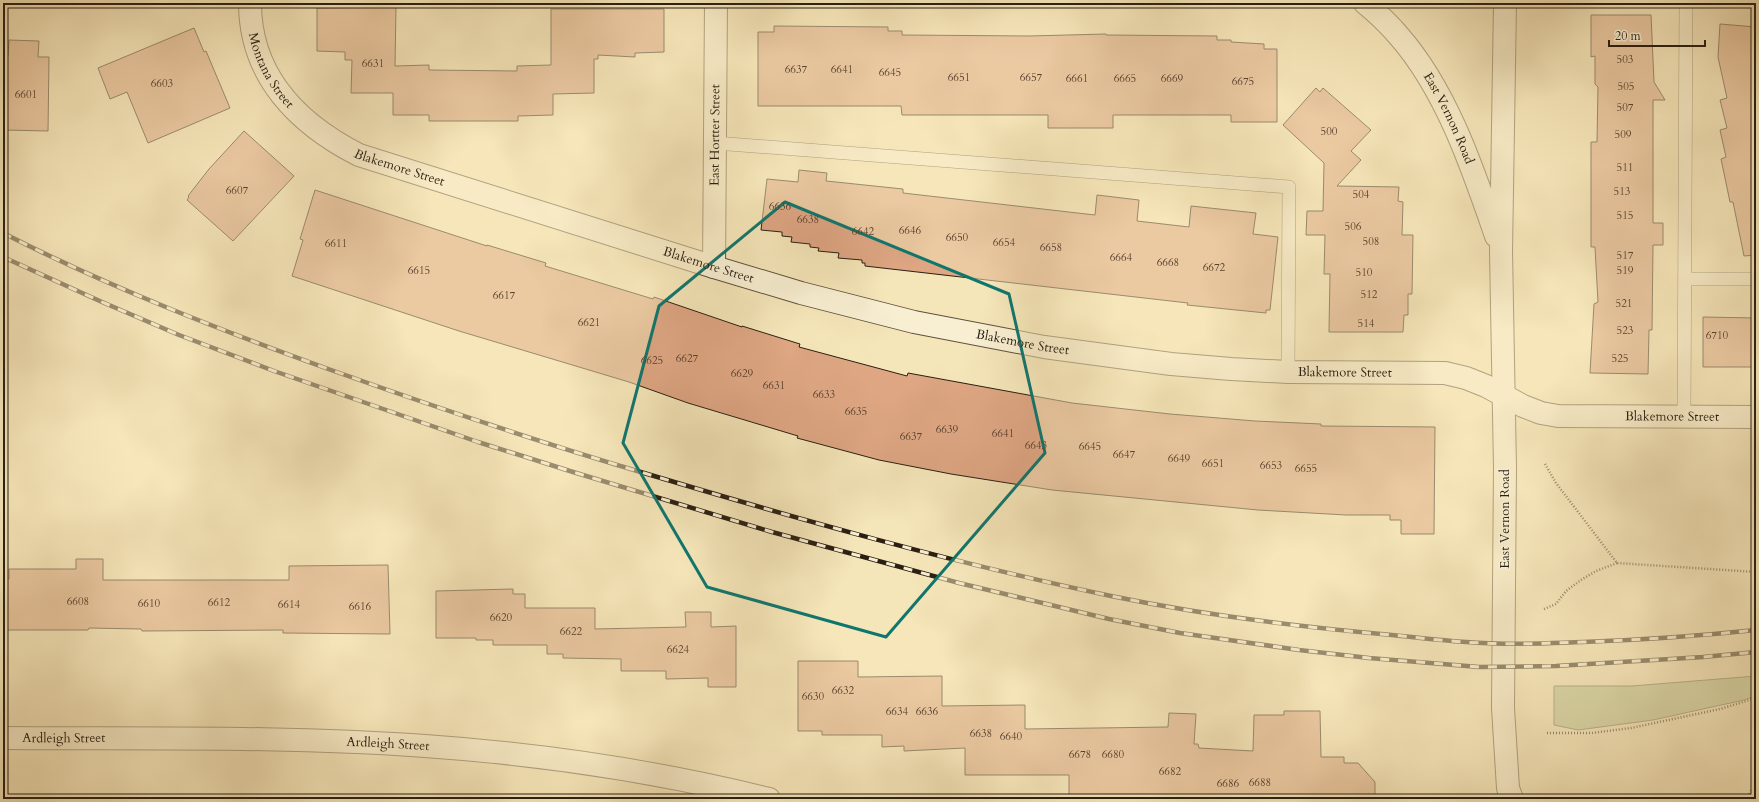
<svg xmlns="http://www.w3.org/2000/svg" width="1759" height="802" font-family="Cardo,serif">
  <rect width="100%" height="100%" fill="#f5e6b9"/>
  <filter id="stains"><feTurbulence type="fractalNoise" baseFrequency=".005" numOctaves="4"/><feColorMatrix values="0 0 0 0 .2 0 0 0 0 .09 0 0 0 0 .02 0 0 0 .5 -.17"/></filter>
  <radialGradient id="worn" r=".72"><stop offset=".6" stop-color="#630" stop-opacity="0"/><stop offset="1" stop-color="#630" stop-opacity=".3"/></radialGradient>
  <path fill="#bac590" stroke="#727251" d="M1756,676V696L1744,700L1653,720L1578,730L1554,725V686H1632Z"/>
  <path fill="#dea683" stroke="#2a1f12" d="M396,7L395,66L429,65V70L517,71V66L551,65V9H664V52L635,53V57L598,55V59H594V93L553,94V115L518,116V121H429V115H393V93H351L352,60H345V52L317,51V8Z
    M1591,15H1651L1654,82L1665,100H1653V223H1663V245H1653L1652,330H1649L1648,374L1590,373L1594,304L1598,302L1595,247H1591V142H1597L1598,87L1595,84V56L1591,57Z
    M1720,24L1756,27V255L1744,256L1733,202H1730L1721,159L1726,157L1720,130L1727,128L1720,100L1727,98L1718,57Z
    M774,26L888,27V31H902V35L1029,36L1106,34V35L1217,36V40H1231V42L1264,44V49H1277V122H1231V115H1113V128H1048V115H902L901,106H758V32H774Z
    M194,28L204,52L206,51L230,108L148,143L127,92L110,99L98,68Z
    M9,40L39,41L38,57H49L48,131L3,130V56H8Z
    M1316,88L1320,92L1323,88L1371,130L1351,151L1361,160L1337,186L1399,187L1398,201L1403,202L1402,235H1413L1412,294H1408V315H1404L1403,332H1329L1330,274H1324L1325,235H1306L1307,211H1323L1324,163L1283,125Z
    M244,131L294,176L233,241L187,200L189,197L188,196L209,169Z
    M799,170L827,173L826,181L903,189V193L1095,215L1097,195L1139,200L1137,221L1189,227L1191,206L1256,213L1253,234L1278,237L1270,310H1266V313L1187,305L1188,303L865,266V263H862V260L838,258L839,253L818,251L819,248L810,247V244L791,242L792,237L782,236V232L761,230L767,179L798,182Z
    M315,190L487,246V245L546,263L545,266L653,299L654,297L742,327V326L800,344L799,347L907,376L908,373L1072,403L1170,414L1255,421L1321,424V426L1435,427L1434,534H1401V520H1390V515H1346L1258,510L1052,490L951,474L879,460L797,438L798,436L688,403L629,382L459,331L292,276L303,240L300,239Z
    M1703,317L1756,318V367H1703Z
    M76,559H103V580H289V566L388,565L390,634L283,633V630L142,631L141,629L89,628L88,630H3V579H9V569H76Z
    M513,589V594H525V608H595V629L686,627L685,612H711V627L736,626V687H708V678L666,679V671H621V659L563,658V654H547V645H493V640H476V638H436V591Z
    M798,661H858V677L942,676V706L1025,705V729L1168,727L1169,713L1196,714L1194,744H1198L1199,748L1253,751L1254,715H1284V711H1320L1321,757H1344V763H1358L1375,782V799H1071V794L1069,795V775H965V748L904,751V746L882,747V735H822V731H798Z"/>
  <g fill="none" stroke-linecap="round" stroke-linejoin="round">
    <defs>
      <path id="service" d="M715,143L1289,187L1288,372
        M1686,279H1756
        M1684,416L1686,3"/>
      <g id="minor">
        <path id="s1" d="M250,3C250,76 298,124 359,155L714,267L801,293L914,322L1044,347L1171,364L1231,369L1288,372L1445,373L1466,378L1486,386L1523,406L1541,413L1558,416L1756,417"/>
        <path id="s2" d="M1365,3C1377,13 1388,23 1398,35C1446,89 1473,169 1496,236"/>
        <path d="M1505,3L1501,251L1505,468L1503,708L1508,788L1512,799"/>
        <path id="s3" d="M714,267L716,3"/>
        <path id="s4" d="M3,738C143,739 285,736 425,746C540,754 656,771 769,799"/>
      </g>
    </defs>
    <use href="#service" stroke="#5d513c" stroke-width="14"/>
    <use href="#minor" stroke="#5d513c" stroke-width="24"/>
    <path stroke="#2a1f12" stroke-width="2.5" stroke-dasharray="1 2" stroke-linecap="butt" d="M1545,464L1556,483L1617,563L1756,572
      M1544,609L1556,604L1566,591L1581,580L1596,571L1617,563
      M1547,733H1592L1631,728L1720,709L1756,698
      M1746,799L1756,783"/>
    <use href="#service" stroke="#f8efd2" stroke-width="13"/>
    <use href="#minor" stroke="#f8efd2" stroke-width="22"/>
    <defs>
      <path id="rail" d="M3,233C109,287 220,330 331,370C435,407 539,442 644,473C798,519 953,563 1111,596C1204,615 1298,627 1392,635C1422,638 1452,642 1483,643C1516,645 1550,643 1583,642C1641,640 1698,636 1756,630
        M3,257L102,302L179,335L274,371L478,442L573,472L772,532L959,583L1109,619L1180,633L1299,650L1369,658L1479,667L1556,666L1703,657L1756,652"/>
    </defs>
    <use href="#rail" stroke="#2a1f12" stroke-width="4.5"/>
    <use href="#rail" stroke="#f8efd2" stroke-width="3" stroke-dasharray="9" stroke-linecap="butt"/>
  </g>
  <path d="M0 0H1759V802H0ZM785,202L1009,294L1045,453L886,637L707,587L623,443L659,306Z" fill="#f5e6b9" fill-opacity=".55" fill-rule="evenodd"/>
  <path fill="none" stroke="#0f766e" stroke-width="3" stroke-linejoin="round" d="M785,202L1009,294L1045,453L886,637L707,587L623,443L659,306Z"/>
  <g text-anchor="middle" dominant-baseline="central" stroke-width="3" stroke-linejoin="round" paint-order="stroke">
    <g font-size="11" fill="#57412e">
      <text x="1625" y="59">503</text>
      <text x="373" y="63">6631</text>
      <text x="796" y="69">6637</text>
      <text x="842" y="69">6641</text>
      <text x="890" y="72">6645</text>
      <text x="959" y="77">6651</text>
      <text x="1031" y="77">6657</text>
      <text x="1077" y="78">6661</text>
      <text x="1125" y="78">6665</text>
      <text x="1172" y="78">6669</text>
      <text x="1243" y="81">6675</text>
      <text x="162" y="83">6603</text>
      <text x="1626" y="86">505</text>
      <text x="26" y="94">6601</text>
      <text x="1625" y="107">507</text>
      <text x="1329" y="131">500</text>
      <text x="1623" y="134">509</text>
      <text x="1625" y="167">511</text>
      <text x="237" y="190">6607</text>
      <text x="1622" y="191">513</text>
      <text x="1361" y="194">504</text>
      <text x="780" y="206">6636</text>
      <text x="1625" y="215">515</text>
      <text x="808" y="219">6638</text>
      <text x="1353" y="226">506</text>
      <text x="910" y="230">6646</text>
      <text x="863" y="231">6642</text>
      <text x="957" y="237">6650</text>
      <text x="1371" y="241">508</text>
      <text x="1004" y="242">6654</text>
      <text x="336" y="243">6611</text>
      <text x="1051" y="247">6658</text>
      <text x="1625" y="255">517</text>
      <text x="1121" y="257">6664</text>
      <text x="1168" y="262">6668</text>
      <text x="1214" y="267">6672</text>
      <text x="419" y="270">6615</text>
      <text x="1625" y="270">519</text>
      <text x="1364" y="272">510</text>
      <text x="1369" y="294">512</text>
      <text x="504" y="295">6617</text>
      <text x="1624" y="303">521</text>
      <text x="589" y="322">6621</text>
      <text x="1366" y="323">514</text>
      <text x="1625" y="330">523</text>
      <text x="1717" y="335">6710</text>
      <text x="687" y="358">6627</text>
      <text x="1620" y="358">525</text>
      <text x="652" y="360">6625</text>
      <text x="742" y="373">6629</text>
      <text x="774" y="385">6631</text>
      <text x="824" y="394">6633</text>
      <text x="856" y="411">6635</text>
      <text x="947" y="429">6639</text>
      <text x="1003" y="433">6641</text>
      <text x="911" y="436">6637</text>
      <text x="1036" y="445">6643</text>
      <text x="1090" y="446">6645</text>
      <text x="1124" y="454">6647</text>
      <text x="1179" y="458">6649</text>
      <text x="1213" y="463">6651</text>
      <text x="1271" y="465">6653</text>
      <text x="1306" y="468">6655</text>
      <text x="78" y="601">6608</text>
      <text x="219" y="602">6612</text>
      <text x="149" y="603">6610</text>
      <text x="289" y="604">6614</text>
      <text x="360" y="606">6616</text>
      <text x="501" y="617">6620</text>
      <text x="571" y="631">6622</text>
      <text x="678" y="649">6624</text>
      <text x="843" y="690">6632</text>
      <text x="813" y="696">6630</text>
      <text x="897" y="711">6634</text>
      <text x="927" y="711">6636</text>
      <text x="981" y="733">6638</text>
      <text x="1011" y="736">6640</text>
      <text x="1080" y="754">6678</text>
      <text x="1113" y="754">6680</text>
      <text x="1170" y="771">6682</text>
      <text x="1260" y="782">6688</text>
      <text x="1228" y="783">6686</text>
    </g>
    <g font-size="13" fill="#2a1f12" stroke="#f8efd2">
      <text stroke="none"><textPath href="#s1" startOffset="72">Montana Street</textPath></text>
      <text stroke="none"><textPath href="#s2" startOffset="144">East Vernon Road</textPath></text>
      <text stroke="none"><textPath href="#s3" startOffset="132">East Hortter Street</textPath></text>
      <text stroke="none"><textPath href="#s1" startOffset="240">Blakemore Street</textPath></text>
      <text stroke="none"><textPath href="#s1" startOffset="564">Blakemore Street</textPath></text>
      <text stroke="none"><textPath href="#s1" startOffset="888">Blakemore Street</textPath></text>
      <text stroke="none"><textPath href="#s1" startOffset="1212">Blakemore Street</textPath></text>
      <text stroke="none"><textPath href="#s1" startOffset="1548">Blakemore Street</textPath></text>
      <text transform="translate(1505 519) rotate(-90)">East Vernon Road</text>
      <text stroke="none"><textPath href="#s4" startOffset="61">Ardleigh Street</textPath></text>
      <text stroke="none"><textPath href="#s4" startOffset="385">Ardleigh Street</textPath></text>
    </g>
  </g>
  <rect width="1759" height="802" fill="none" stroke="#f5e6b9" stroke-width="16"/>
  <rect x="4" y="4" width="1751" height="794" fill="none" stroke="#2a1f12" stroke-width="2"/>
  <rect x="8" y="8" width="1743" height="786" fill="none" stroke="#2a1f12"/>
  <path d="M1609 40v6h96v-6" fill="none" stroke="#2a1f12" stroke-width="2"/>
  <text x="1615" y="40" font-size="12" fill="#2a1f12" stroke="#f8efd2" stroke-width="3" paint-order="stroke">20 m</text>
  <rect width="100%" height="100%" filter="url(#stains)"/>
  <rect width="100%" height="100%" fill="url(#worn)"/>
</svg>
